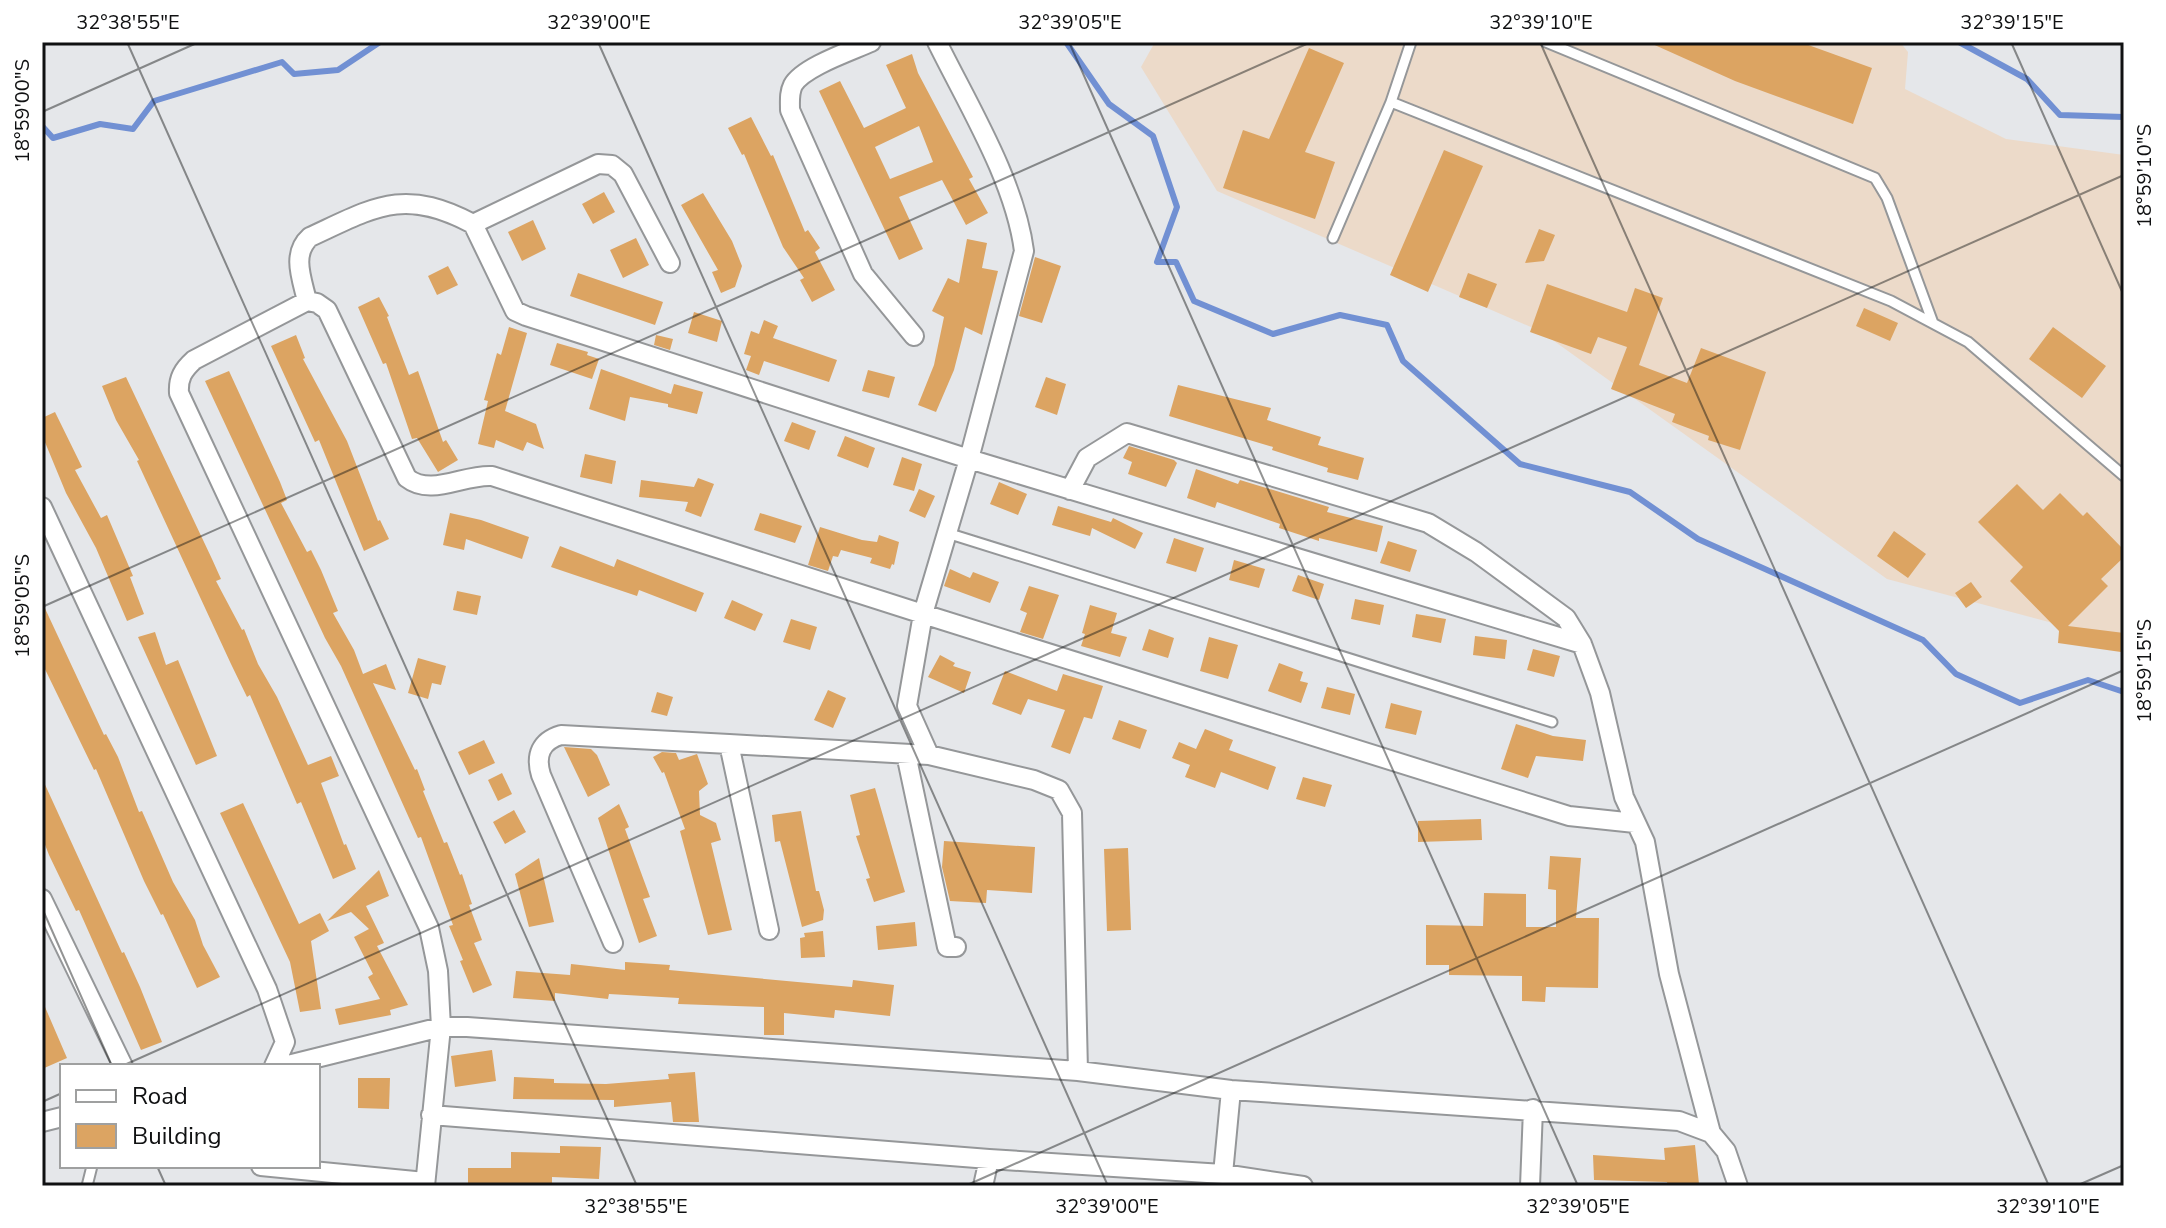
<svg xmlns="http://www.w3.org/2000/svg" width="2166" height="1228" font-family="'Nunito Sans',sans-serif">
  <rect width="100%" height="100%" fill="#e5e7ea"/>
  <path fill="#ecdac9" d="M1155,42H1900L1908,52L1905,89L2006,139L2124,155V642L1887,579L1540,331L1217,191L1141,67Z"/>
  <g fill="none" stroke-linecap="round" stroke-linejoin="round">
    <path stroke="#7190d3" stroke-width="6" d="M1066,42L1109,104L1153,136L1177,207L1157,262H1176L1194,301L1273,334L1340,315L1387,325L1403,361L1520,464L1630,492L1698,539L1923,640L1956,674L2020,703L2088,680L2124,692
      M1959,42L2027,79L2060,115L2124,117
      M42,126L53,138L100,124L133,129L154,101L282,62L294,74L338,70L380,42"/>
  </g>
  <path fill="#dca462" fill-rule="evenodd" d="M1648,42H1800L1872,68L1853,124L1735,81Z
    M1309,48L1344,63L1305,152L1335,162L1315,219L1223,188L1243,130L1269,139Z
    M912,54L918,73L973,177L969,179L988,213L966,225L942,180L899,197L923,249L899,260L819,91L840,81L864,128L906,108L886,65ZM919,126L933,162L890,179L875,147Z
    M751,117L771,156L773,155L805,232L808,230L820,248L815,252L835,290L812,302L800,280L804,278L783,247L744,154L742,155L728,128Z
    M1444,150L1483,166L1428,292L1390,275Z
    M604,192L615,212L593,224L582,204Z
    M703,193L732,241L742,266L735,287L721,293L712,272L718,270L681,205Z
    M533,220L546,249L522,261L508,232Z
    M1539,229L1555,235L1544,261L1525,263Z
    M636,238L649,265L623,278L610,250Z
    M967,239L987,243L982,268L998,271L982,335L965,327L954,370L936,412L918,405L934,365L944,317L932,311L948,278L959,283Z
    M1035,257L1061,266L1042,323L1019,316Z
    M448,266L458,285L437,295L428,276Z
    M578,273L663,302L655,325L570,296Z
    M1468,273L1497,284L1487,308L1459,297Z
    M1547,284L1627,312L1635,288L1663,298L1639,365L1687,383L1701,348L1766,372L1740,450L1708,440L1709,436L1672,422L1675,414L1611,389L1627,347L1598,337L1591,354L1530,332Z
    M379,297L389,316L387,317L409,375L418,371L443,442L446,440L458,460L438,472L417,438L412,439L386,363L383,364L358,307Z
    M1864,308L1898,323L1890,341L1856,326Z
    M694,312L722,321L717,342L688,333Z
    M764,320L778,326L773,338L837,360L829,382L764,361L759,375L746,370L751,356L744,354L751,331L759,334Z
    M509,327L527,333L505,411L536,424L544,449L527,442L523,451L496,440L494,448L478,444L488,401L484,400L497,353L501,355Z
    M2053,327L2106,366L2082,398L2029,359Z
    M296,335L305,358L303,359L347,441L378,521L380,520L389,539L364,551L319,440L315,442L271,346Z
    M656,335L673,339L670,350L654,345Z
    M557,343L588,352L587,355L599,359L592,379L550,365Z
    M601,369L671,394L674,384L703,392L697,414L668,407V404L630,397L625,421L589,409Z
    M868,370L895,377L889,398L862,391Z
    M229,371L280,482L287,500L281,503L307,552L311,550L321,570L338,611L333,613L354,650L363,674L386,664L396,690L373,683L415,770L417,769L425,790L423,791L444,843L447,842L460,875L462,874L472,904L469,905L482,940L474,943L492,985L473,993L460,961L463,960L449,926L453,925L421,837L418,838L341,666L325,638L205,381Z
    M126,377L212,559L221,579L216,581L242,630L244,629L258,664L277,697L308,765L331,756L339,776L321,783L344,845L346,844L356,869L333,879L301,802L297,804L250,695L247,697L231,664L137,461L139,460L116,420L102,386Z
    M1046,377L1066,384L1057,415L1035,407Z
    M1178,385L1271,408L1267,420L1321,437L1318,445L1364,458L1358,480L1327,472L1328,468L1272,450L1273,447L1169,416Z
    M55,412L82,467L75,470L101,518L107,515L133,576L130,577L144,614L127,621L96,548L66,493L42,435V418Z
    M792,422L816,431L809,450L784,441Z
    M845,436L875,448L868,468L837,456Z
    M1129,446L1174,460L1177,463L1166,487L1128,474L1132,462L1123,458Z
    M585,454L616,461L612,484L580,477Z
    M902,457L922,464L914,491L893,485Z
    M1196,469L1238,484L1240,480L1329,507L1327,512L1383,526L1377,552L1319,538V541L1279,528L1280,524L1217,502L1215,508L1187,498Z
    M698,478L714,484L701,517L685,511L688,502L639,497L641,480L694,487Z
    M999,482L1027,494L1018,515L990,504Z
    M2017,484L2043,510L2060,493L2083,516L2087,512L2124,550V557L2101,579L2108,586L2068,626L2124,633L2121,652L2058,643L2059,631L2010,581L2023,567L1978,522Z
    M919,489L935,496L925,518L909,511Z
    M1058,506L1111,522L1113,518L1143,533L1135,549L1092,528L1090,536L1052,525Z
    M450,513L481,520L529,537L522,559L466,539L464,550L443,545Z
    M760,513L802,526L795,543L754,530Z
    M820,527L862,540L877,542L879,535L899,542L894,565L892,564L890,569L870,563L872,558L841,550L838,557L833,556L828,571L808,565Z
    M1894,531L1926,554L1908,578L1877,556Z
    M1174,538L1204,548L1196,572L1166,563Z
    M1388,541L1417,550L1410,572L1380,563Z
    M560,546L614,567L617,559L704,593L696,612L639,590L637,596L551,567Z
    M1234,560L1265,569L1259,588L1229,580Z
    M950,569L970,578L973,572L999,582L990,603L944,586Z
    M1298,575L1324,584L1319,600L1292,591Z
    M1971,582L1982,597L1966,608L1955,593Z
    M1029,586L1059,595L1043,639L1020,632L1027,613L1020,610Z
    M457,591L481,596L477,615L453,610Z
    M1355,599L1384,605L1380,625L1351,619Z
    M732,600L763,614L755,631L724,618Z
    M42,602L104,735L106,734L118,757L139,812L142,811L173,882L195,920L203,945L220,977L197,988L163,914L161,915L144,881L96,769L94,770L42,663Z
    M1090,605L1117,613L1111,633L1127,637L1120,657L1081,646L1085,634L1082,633Z
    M1416,614L1446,619L1441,643L1412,637Z
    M791,619L817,627L810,650L783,642Z
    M1149,629L1174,638L1168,658L1142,650Z
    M155,632L166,665L178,660L217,756L196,765L138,637Z
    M1475,636L1507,640L1505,659L1473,655Z
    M1209,637L1238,645L1228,679L1200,671Z
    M1533,649L1560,656L1554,677L1527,670Z
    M940,655L955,663L953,666L971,672L964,693L928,677Z
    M418,658L446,666L441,685L432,683L428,699L408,693Z
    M1279,663L1303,672L1300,681L1308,683L1301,703L1268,691Z
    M1005,671L1057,691L1063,674L1103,686L1092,719L1084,717L1070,754L1051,747L1065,710L1028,699L1021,715L992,704Z
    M1327,687L1355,694L1350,715L1321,708Z
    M828,690L846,698L833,728L814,720Z
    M657,692L673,697L667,716L651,712Z
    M1391,703L1422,711L1416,735L1385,728Z
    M1119,720L1147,730L1140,749L1112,739Z
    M1516,724L1553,736L1586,740L1583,761L1536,756L1528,778L1501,769Z
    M1205,729L1233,740L1229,750L1276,767L1268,790L1221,772L1215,788L1185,777L1190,765L1172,758L1179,742L1196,749Z
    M484,740L495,763L469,775L458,752Z
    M564,747L591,749L597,755L610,785L588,797Z
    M662,752L676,753L679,760L697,754L708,784L699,791L700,815L716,823L721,840L711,843L732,930L708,935L680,831L685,829L664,772L662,773L653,757Z
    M502,773L512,794L498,801L488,780Z
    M1303,777L1332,785L1325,807L1296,799Z
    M42,778L122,953L124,952L140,987L162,1042L141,1050L79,910L76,911L49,855L42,837Z
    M875,788L905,892L874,902L866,879L870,878L856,836L860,835L850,795Z
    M243,803L299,924L320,913L329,931L311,941L321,1009L300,1012L290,962L220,813Z
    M619,804L629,827L625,829L650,897L643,899L657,936L639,943L598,818Z
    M514,810L526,832L505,844L493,822Z
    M801,811L816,891H819L824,910L823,920L802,927L780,841L775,842L772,815Z
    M1481,819L1482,840L1418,842V821Z
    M944,841L1035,847L1032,893L987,890L986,903L950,901L942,867Z
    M1128,848L1131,930L1107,931L1104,849Z
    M1550,856L1581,858L1576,918H1599L1598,988L1546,987L1545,1002L1522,1001V976L1449,975V965H1426V925L1483,926L1484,893L1526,894V927H1556V890L1548,889Z
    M539,858L554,922L529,927L515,874Z
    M379,870L389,896L366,906L384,943L377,946L408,1005L390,1010L391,1015L339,1025L335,1009L380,999L368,977L373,974L354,937L369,929L351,912L327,921Z
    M915,922L917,946L878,950L876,926Z
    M823,931L825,957L801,958L800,938L805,937L804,933Z
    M625,962L670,965L669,970L852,987L853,980L894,985L890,1016L835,1010L834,1018L784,1013V1035H764V1007L678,1004L679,998L609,994L608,999L555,993V1001L513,998L516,971L570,975L571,964L625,970Z
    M42,1000L67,1058L42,1069Z
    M492,1050L496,1081L455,1087L451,1056Z
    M695,1072L699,1122H673L671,1102L614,1107V1100L513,1099L514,1077L554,1079V1083L606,1084L669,1079L668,1074Z
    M358,1078H390L389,1109L358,1108Z
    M1695,1145L1699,1184L1668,1186L1667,1182L1594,1180L1593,1155L1665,1160L1664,1148Z
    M560,1146L601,1147L599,1179L552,1177V1184L493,1183L492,1186H468V1168H511V1152L560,1153Z"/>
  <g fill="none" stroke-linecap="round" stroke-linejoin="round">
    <defs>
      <path id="lane" d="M1546,42L1875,178L1887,198L1933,323
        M1391,102L1411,42
        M1333,238L1391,102L1891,301L1968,342L2124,476
        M947,533L1552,722
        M87,1186L92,1166"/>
      <path id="street" d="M871,42C851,51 803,67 793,85C789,93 790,101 790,110L863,274L914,336
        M473,224L515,311L526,316L969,459L1582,644
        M307,301L317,303L327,310L407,478C431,497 464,474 492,476L923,614L1569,816L1635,823
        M1070,490L1087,458L1127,433L1428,523L1476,552L1566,618L1582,644L1600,693L1624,797L1645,842L1669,974L1711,1133
        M42,507L267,989L285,1042L274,1066
        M906,754L947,947H956
        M929,755L907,706L923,614L969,459L1024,251C1015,181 968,105 937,42
        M42,899L123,1066
        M769,930L729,744L929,755L1034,780L1059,790L1072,813L1078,1071
        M613,943L541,775C535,755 541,741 561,735L729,744
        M284,1066L441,1027H467L1078,1071L1231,1090L1679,1121L1711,1133L1726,1151L1738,1186
        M431,1115L989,1159L1223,1174L1303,1186
        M42,1122L62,1117
        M261,1166L425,1182
        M1223,1174L1231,1090
        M425,1186L441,1027L438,971L429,928L179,393C178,378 183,370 194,360L307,301C302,279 291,254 310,237C375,207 403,187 473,224L598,164L612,165L623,174L670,263
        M983,1186L989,1159
        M1530,1186L1533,1109"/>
    </defs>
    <use href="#lane" stroke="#959799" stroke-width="13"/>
    <use href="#street" stroke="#959799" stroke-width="22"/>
    <use href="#lane" stroke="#fff" stroke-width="9"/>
    <use href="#street" stroke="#fff" stroke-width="18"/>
  </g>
  <path fill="none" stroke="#101112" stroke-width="2" stroke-opacity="0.45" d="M127,42L637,1186M598,42L1108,1186M1069,42L1578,1186M1540,42L2049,1186M2011,42L2124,296M42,112L199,42M42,607L1311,42M42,908L112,1066M122,1066L2124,175M42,1102L62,1093M157,1166L166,1186M965,1186L2124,670M2076,1186L2124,1165"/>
  <rect width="2166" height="1228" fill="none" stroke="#ffffff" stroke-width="88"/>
  <rect x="60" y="1064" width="260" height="104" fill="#ffffff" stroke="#9fa0a0" stroke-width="2"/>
  <rect x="76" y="1090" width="40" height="12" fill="#ffffff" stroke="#9fa0a0" stroke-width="2"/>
  <text x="132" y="1104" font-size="24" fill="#101112">Road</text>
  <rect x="76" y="1124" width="40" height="24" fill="#dca462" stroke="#9fa0a0" stroke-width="2"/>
  <text x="132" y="1144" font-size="24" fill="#101112">Building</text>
  <rect x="44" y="44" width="2078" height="1140" fill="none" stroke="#101112" stroke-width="3"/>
  <g font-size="20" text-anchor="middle" fill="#101112">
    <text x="128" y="29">32°38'55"E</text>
    <text x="599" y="29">32°39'00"E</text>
    <text x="1070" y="29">32°39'05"E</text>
    <text x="1541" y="29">32°39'10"E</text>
    <text x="2012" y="29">32°39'15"E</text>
    <text transform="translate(22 111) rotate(-90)" y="7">18°59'00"S</text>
    <text transform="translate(2144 176) rotate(-90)" y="7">18°59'10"S</text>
    <text transform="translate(22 606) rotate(-90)" y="7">18°59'05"S</text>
    <text transform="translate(2144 671) rotate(-90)" y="7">18°59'15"S</text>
    <text x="636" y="1213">32°38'55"E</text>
    <text x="1107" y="1213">32°39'00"E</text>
    <text x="1578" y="1213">32°39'05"E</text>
    <text x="2048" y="1213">32°39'10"E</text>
  </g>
</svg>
